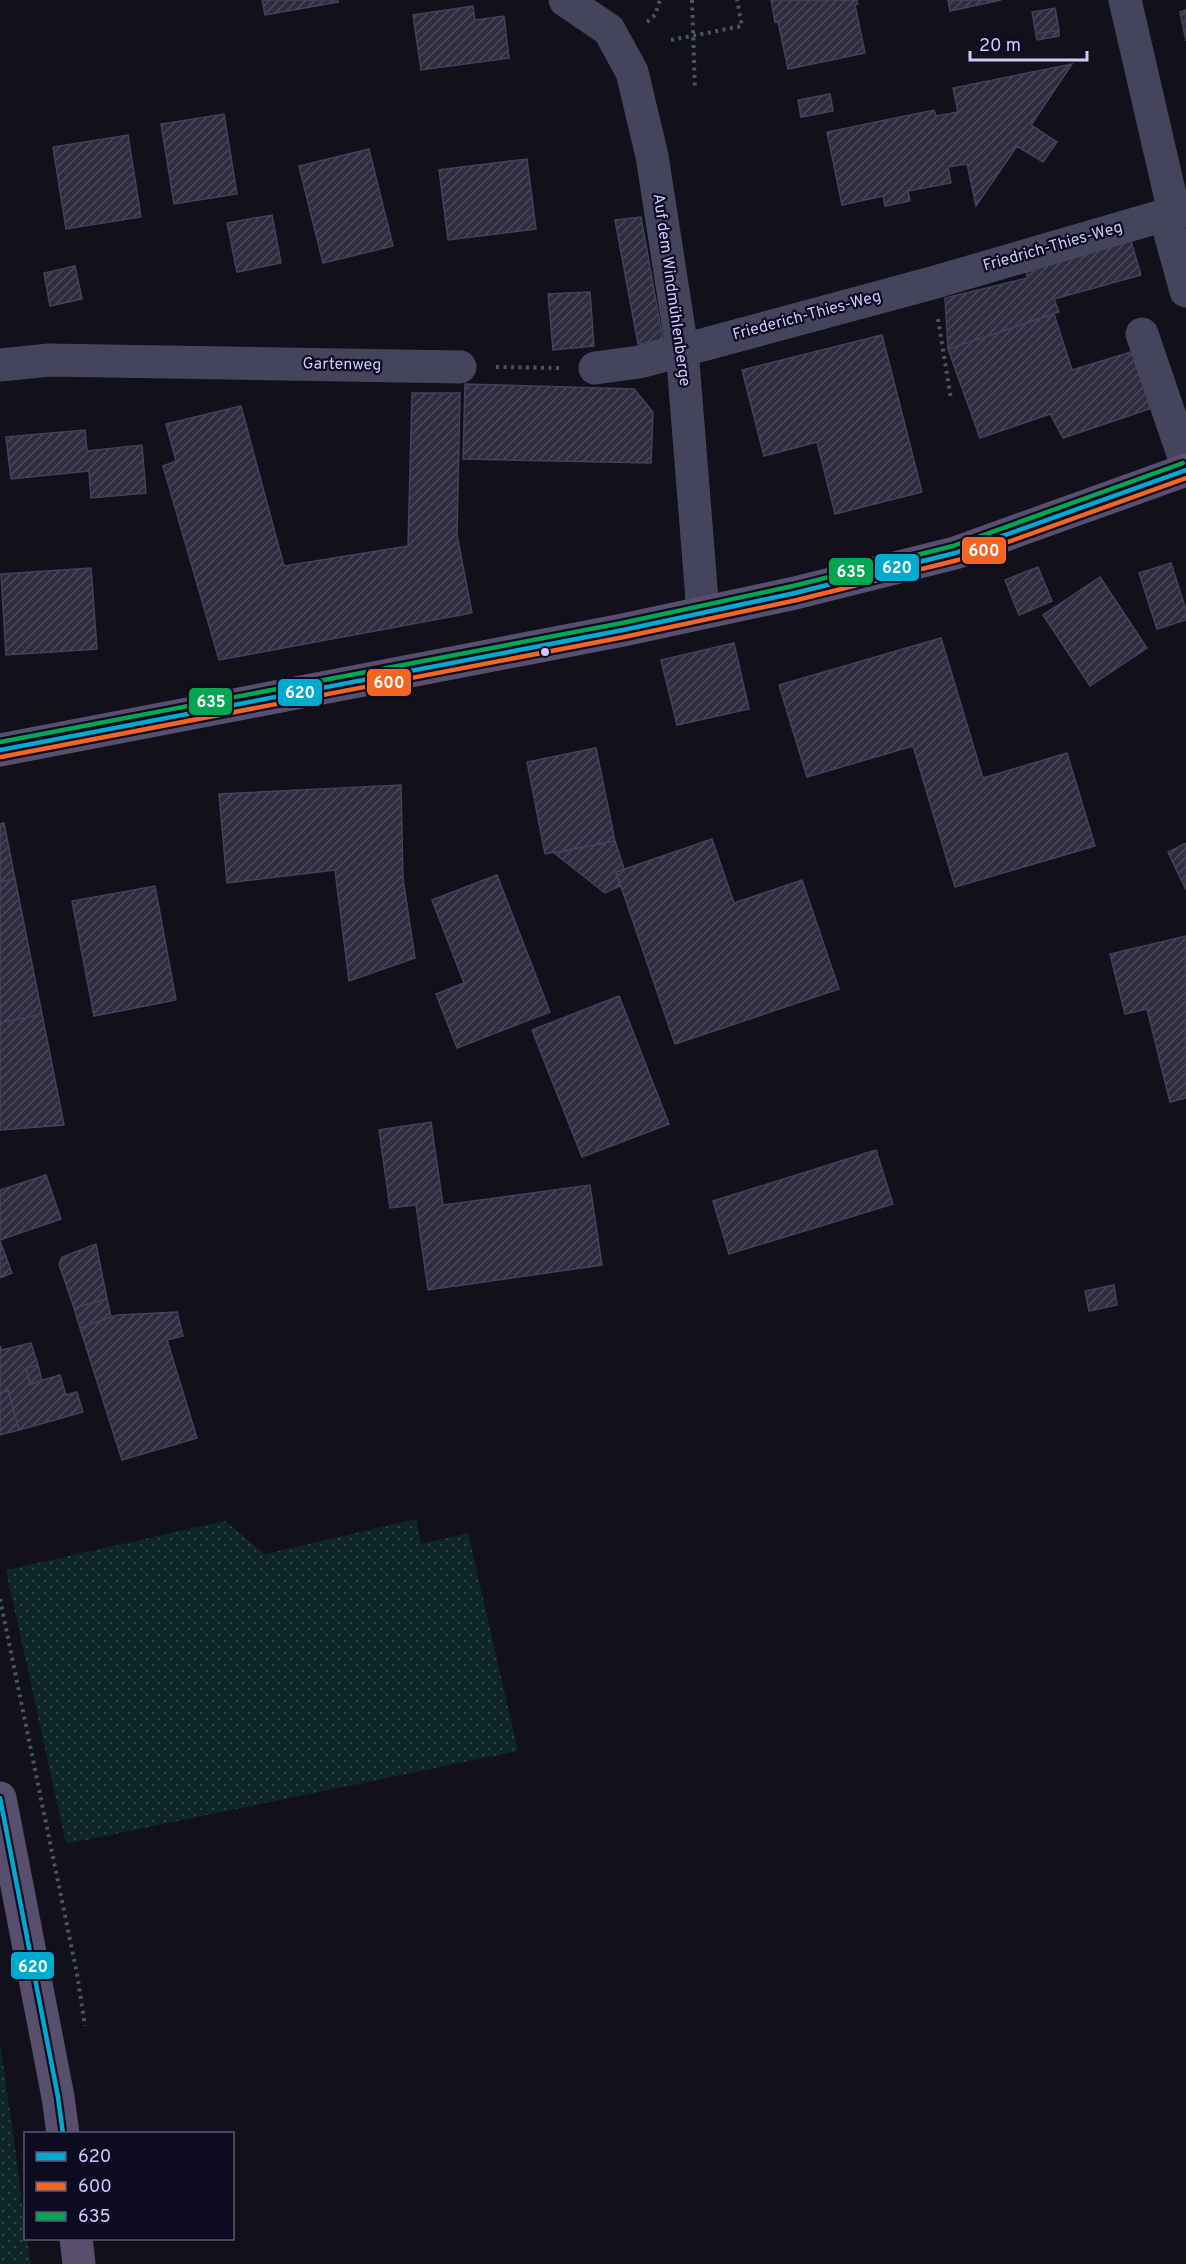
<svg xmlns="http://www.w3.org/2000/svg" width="1186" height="2264" font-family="Overpass,sans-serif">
  <defs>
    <pattern id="green-dots" width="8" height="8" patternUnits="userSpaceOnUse" patternTransform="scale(1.5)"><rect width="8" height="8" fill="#0e2625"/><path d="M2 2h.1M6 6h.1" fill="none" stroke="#304446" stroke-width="1.8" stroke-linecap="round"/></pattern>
    <pattern id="building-hatch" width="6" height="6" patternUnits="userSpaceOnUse" patternTransform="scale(1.5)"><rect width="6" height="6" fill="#2e2c3e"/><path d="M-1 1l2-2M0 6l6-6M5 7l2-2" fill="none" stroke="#4b495b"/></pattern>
  </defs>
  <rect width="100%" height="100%" fill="#11101b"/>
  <path fill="url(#green-dots)" d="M416,1519L421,1544L468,1533L518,1751L66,1844L6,1570L225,1521L265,1554Z
    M0,2043L14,2139L26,2238L27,2239L31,2264H0Z"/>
  <path fill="url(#building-hatch)" stroke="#44415a" stroke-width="1.5" d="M262,0H338V2L265,15Z
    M771,0H857L858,4L855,5L865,53L788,69L778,21L775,22Z
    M948,0H1001L950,11Z
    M473,6L475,20L504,16L509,58L421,70L413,15Z
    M1055,8L1059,30L1036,34L1032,12Z
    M1186,10V41L1180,12Z
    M1059,30V36L1037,40L1036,34Z
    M1072,64L1031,125L1057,142L1043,162L1017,146L976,206L967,164L948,167L951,183L908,191L910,201L885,206L883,196L842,205L827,132L934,110L936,116L958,112L953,88Z
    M830,94L833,111L801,117L798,100Z
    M224,114L237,194L174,204L161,124Z
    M128,135L141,217L66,229L53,147Z
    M369,149L393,246L323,263L299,166Z
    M527,159L536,229L448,240L439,170Z
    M272,215L281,263L237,272L227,223Z
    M641,217L663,340L638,344L615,220Z
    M1131,241L1141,275L1054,299L1059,312L948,349L945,298L1027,278L1026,268Z
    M75,266L82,299L50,306L44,273Z
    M590,292L594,346L553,350L548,294Z
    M1054,314L1072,370L1134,351L1155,407L1063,438L1050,414L980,438L948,349Z
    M882,335L922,492L835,514L817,442L764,456L742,370Z
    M465,384L634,389L653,412L651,463L463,459Z
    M412,393H460L457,535L472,613L219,660L163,466L176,461L166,424L241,406L284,566L408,546Z
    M85,430L87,451L142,445L146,493L91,498L89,471L11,479L6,437Z
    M1171,563L1186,610V620L1157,629L1139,573Z
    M1038,567L1052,601L1019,615L1005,580Z
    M91,568L97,649L6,655L1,574Z
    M1100,577L1147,648L1090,686L1043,615Z
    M941,638L983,778L1067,753L1095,846L955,887L913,746L807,777L779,685Z
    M734,643L749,709L677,725L661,660Z
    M596,748L615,841L545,854L527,762Z
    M401,785L403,879L415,958L349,981L335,870L227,883L219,794Z
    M4,823L15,879L0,882V824Z
    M712,839L734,903L802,880L839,989L675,1044L616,872Z
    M615,841L624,869L616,872L620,886L605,893L554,853Z
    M1186,843V890L1168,852Z
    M497,875L550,1012L457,1048L436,994L464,983L432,900Z
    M15,879L42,1014L0,1023V882Z
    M155,886L176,1000L94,1016L72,901Z
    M1186,936V1098L1170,1102L1147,1009L1125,1014L1110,954Z
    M619,996L669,1124L582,1157L532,1030Z
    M42,1014L64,1125L0,1130V1023Z
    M431,1122L443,1205L590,1185L602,1265L428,1290L416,1205L390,1208L379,1130Z
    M876,1150L893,1204L729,1254L713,1201Z
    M46,1175L61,1219L0,1240V1190Z
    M0,1241L12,1273L0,1278Z
    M96,1244L107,1299L74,1308L59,1264L62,1257Z
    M1114,1285L1117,1305L1089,1311L1085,1291Z
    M107,1299L111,1317L80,1328L74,1308Z
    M177,1312L183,1336L167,1340L197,1438L122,1460L80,1328L117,1315Z
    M31,1343L38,1365L26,1368L30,1384L60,1375L66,1395L77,1392L83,1412L19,1430L8,1390L0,1393V1346L2,1350Z
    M38,1365L42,1381L30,1384L26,1368Z
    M8,1390L19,1430L0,1435V1393Z"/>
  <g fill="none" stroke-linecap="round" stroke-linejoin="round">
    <path stroke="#455762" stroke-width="4" stroke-dasharray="3 4.5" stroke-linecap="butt" d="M692,0L695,90
      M647,22L655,15L660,0
      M671,40L742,26L737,0
      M938,319L951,399
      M496,367L561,368
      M0,1599L77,1974L85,2026"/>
    <path stroke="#44455c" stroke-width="33" d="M565,0L609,30L632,72L652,156L682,349L703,612
      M1125,0L1174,212
      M1165,215L1186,291
      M1142,334L1186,463
      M0,365L49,360L460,367
      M595,368L639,362L932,283L1165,215L1186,211"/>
    <path stroke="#584e6e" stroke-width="33" d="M0,750L623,630L795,593L955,553L1186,470
      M0,1798L58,2097L63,2134
      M76,2238L79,2264"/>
    <defs>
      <path id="bus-1" d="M0,750L623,630L795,593L955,553L1186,470
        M0,1798L58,2097L63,2134"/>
      <path id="bus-2" d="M1,757L624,637L797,600L958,560L1186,478"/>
      <path id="bus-3" d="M0,742L622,623L793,586L953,546L1183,463"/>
    </defs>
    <use href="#bus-1" stroke="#0d0b20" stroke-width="9"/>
    <use href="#bus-2" stroke="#0d0b20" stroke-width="9"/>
    <use href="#bus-3" stroke="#0d0b20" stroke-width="9"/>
    <use href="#bus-1" stroke="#00a9ce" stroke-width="4.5"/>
    <use href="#bus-2" stroke="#f26522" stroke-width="4.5"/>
    <use href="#bus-3" stroke="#00a651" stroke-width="4.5"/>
  </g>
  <circle fill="#cccaff" stroke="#0d0b20" stroke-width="2" cx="545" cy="652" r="5"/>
  <g text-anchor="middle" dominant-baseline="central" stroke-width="4.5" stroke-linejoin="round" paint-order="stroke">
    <g font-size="16" fill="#cccaff" stroke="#0d0b20">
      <text transform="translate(1053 247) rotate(-16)">Friedrich-Thies-Weg</text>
      <text transform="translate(671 290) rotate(82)">Auf dem Windmühlenberge</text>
      <text transform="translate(807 316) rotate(-15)">Friederich-Thies-Weg</text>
      <text transform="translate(342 365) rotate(1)">Gartenweg</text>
    </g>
  </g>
  <g stroke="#0d0b20" stroke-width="2">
    <rect x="961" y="536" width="46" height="29" rx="6" fill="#f26522"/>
    <rect x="874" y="553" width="46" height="29" rx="6" fill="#00a9ce"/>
    <rect x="828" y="557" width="46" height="29" rx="6" fill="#00a651"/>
    <rect x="366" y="668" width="46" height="29" rx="6" fill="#f26522"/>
    <rect x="277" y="678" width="46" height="29" rx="6" fill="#00a9ce"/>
    <rect x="188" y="687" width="45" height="29" rx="6" fill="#00a651"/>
    <rect x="10" y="1951" width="45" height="29" rx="6" fill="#00a9ce"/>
  </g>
  <g font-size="16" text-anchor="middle" font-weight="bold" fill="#fff">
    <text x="984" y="556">600</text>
    <text x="897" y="573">620</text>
    <text x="851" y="577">635</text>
    <text x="389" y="688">600</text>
    <text x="300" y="698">620</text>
    <text x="211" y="707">635</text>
    <text x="33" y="1972">620</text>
  </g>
  <rect x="24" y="2132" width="210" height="108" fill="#0d0b20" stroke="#595779" stroke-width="1.5"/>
  <rect x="36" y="2152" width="30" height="9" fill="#00a9ce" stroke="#595779" stroke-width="1.5"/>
  <text x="78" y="2162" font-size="18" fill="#cccaff">620</text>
  <rect x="36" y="2182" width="30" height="9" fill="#f26522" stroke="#595779" stroke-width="1.5"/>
  <text x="78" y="2192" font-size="18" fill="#cccaff">600</text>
  <rect x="36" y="2212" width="30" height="9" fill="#00a651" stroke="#595779" stroke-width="1.5"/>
  <text x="78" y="2222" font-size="18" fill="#cccaff">635</text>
  <path d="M970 51v9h117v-9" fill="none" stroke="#cccaff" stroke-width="3"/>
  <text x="979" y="51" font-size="18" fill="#cccaff" stroke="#0d0b20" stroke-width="4.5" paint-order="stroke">20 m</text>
</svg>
